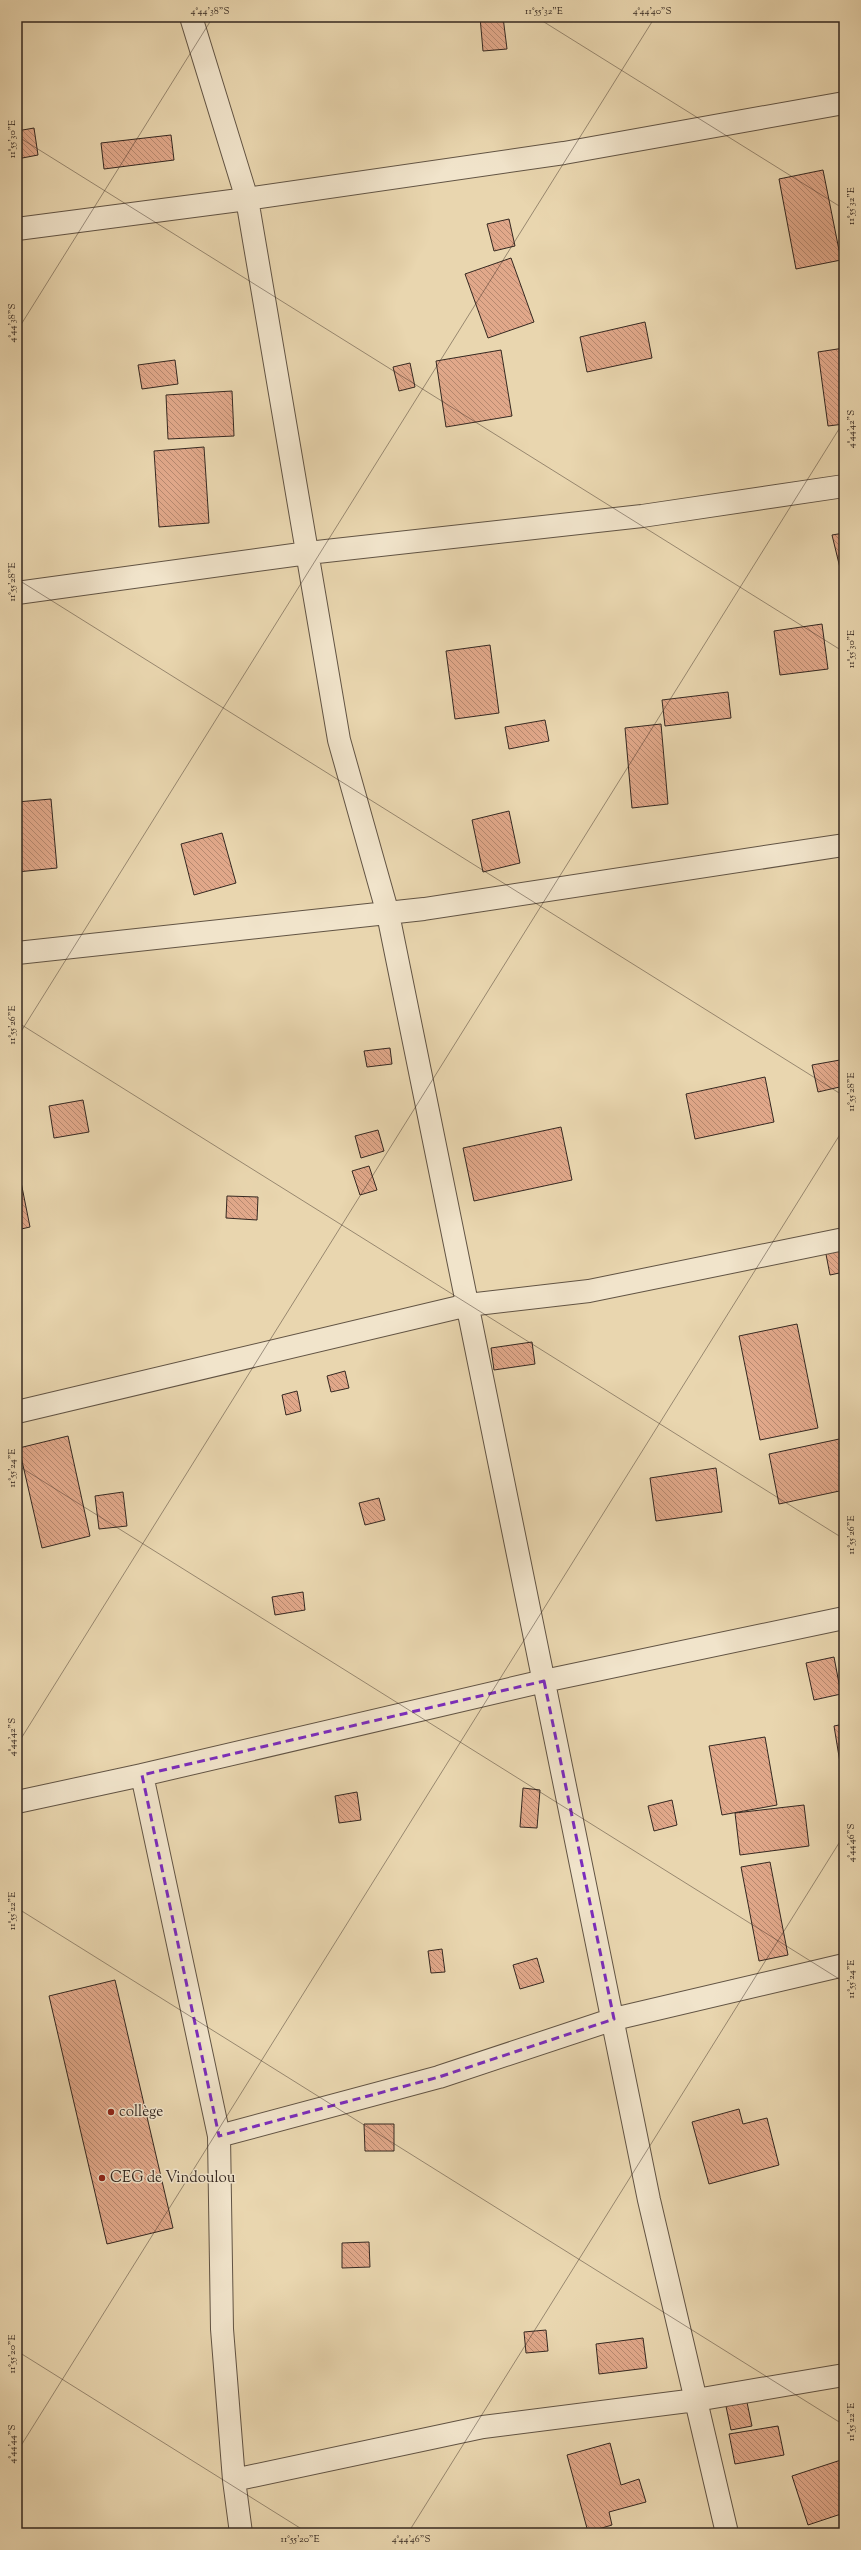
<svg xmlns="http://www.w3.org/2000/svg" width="861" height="2550" font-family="'Sorts Mill Goudy',serif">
  <defs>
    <pattern id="building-back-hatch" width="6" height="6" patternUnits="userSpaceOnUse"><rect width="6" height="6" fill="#e1a88a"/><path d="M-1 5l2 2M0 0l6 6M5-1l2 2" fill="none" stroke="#b78970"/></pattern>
  </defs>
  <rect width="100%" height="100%" fill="#e9d6af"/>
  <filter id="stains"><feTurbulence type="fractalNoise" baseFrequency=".005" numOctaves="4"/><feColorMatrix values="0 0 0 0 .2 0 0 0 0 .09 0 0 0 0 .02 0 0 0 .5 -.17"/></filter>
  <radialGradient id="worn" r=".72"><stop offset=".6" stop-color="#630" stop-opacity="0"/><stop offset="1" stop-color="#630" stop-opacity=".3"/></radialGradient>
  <path fill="url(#building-back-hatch)" stroke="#352821" d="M480,17H503L507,49L483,51Z
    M34,128L38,155L17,159V131Z
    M171,135L174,160L104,169L101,143Z
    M823,170L841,260L796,269L779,179Z
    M509,219L515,246L494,251L487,224Z
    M511,258L534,322L488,338L465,274Z
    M645,322L652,358L587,372L580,337Z
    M844,348V424L828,426L818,352Z
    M501,350L512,416L446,427L436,361Z
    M175,360L178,384L142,389L138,365Z
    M410,363L415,387L399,391L393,367Z
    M232,391L234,436L168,439L166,395Z
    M204,447L209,523L159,527L154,451Z
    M844,533V567L840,568L832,535Z
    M822,624L828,669L780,675L774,631Z
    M490,645L499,713L455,719L446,651Z
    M728,692L731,718L665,726L662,700Z
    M545,720L549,741L509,749L505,727Z
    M661,724L668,804L632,808L625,728Z
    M51,799L57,868L17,872V802Z
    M509,811L520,863L483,872L472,820Z
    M222,833L236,883L194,895L181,844Z
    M390,1048L392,1064L367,1067L364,1051Z
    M840,1060L844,1086L818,1092L812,1065Z
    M765,1077L774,1122L695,1139L686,1094Z
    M83,1100L89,1132L54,1138L49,1106Z
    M561,1127L572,1180L474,1201L463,1148Z
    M378,1130L384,1151L361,1158L355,1136Z
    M369,1166L377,1190L360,1195L352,1171Z
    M21,1182L30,1227L17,1230V1183Z
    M227,1196L258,1197L257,1220L226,1218Z
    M844,1241V1272L830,1275L824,1244Z
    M797,1324L818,1428L760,1440L739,1336Z
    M532,1342L535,1364L494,1370L491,1348Z
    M345,1371L349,1388L331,1392L327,1376Z
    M297,1391L301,1411L286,1415L282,1395Z
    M68,1436L90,1536L42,1548L19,1448Z
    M844,1438V1490L779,1504L769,1454Z
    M716,1468L722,1512L656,1521L650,1478Z
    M123,1492L127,1526L99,1529L95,1496Z
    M379,1498L385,1520L365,1525L359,1503Z
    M303,1592L305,1610L275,1615L272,1597Z
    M834,1657L841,1694L814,1700L806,1663Z
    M844,1724V1787L834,1726Z
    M765,1737L777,1805L722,1815L709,1746Z
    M523,1788L540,1790L537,1828L520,1827Z
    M357,1792L361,1820L339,1823L335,1796Z
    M672,1800L677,1825L654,1831L648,1806Z
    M804,1805L809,1846L740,1855L735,1813Z
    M770,1862L788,1955L759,1961L741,1867Z
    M442,1949L445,1972L431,1973L428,1951Z
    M537,1958L544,1982L520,1989L513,1965Z
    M115,1980L173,2228L107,2244L49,1996Z
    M739,2109L743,2124L767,2118L779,2165L709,2184L692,2122Z
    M364,2124H394V2151H365Z
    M369,2242L370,2267L342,2268V2243Z
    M546,2330L548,2351L526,2353L524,2332Z
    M643,2338L647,2368L599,2374L596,2344Z
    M745,2393L752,2426L731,2430L724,2397Z
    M778,2426L784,2455L735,2464L729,2434Z
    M610,2443L621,2485L639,2479L646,2502L609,2512L612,2525L588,2532L567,2455Z
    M844,2459V2513L808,2525L792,2476Z"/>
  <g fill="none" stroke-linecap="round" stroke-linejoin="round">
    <defs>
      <path id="street" d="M191,17L247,199L339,740L388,914L649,2200L727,2533
        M17,229L247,199L564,153L844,103
        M17,593L308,553L642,516L844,486
        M17,953L424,909L844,845
        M17,1412L468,1305L589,1291L844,1239
        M142,1775L544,1681L844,1618
        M17,1802L142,1775L219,2136L222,2329L234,2480L241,2533
        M219,2136L439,2077L614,2019L844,1965
        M234,2480L483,2427L696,2400L844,2375"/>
    </defs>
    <use href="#street" stroke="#625444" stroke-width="24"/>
    <use href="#street" stroke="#f1e4cb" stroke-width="22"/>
  </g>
  <path fill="none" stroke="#7b2cbf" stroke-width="3" stroke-dasharray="8 5" stroke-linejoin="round" d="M544,1681L614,2019L439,2077L219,2136L142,1775Z"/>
  <path fill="none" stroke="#352821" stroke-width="1" stroke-opacity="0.45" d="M536,17L844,209M17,136L844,652M17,331L213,17M17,579L844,1096M17,1022L844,1539M17,1038L655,17M17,1465L844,1982M17,1745L844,421M17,1908L844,2425M17,2351L308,2533M17,2452L844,1128M408,2533L844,1835"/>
  <g fill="#8f2418" stroke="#f1e4cb" stroke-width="1.5">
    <circle cx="111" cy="2112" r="4"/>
    <circle cx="102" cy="2178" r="4"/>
  </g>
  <g text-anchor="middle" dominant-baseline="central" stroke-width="3" stroke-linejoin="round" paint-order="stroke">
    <g font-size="15" fill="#352821" stroke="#f1e4cb" text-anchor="start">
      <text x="119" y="2112">collège</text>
      <text x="110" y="2178">CEG de Vindoulou</text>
    </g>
  </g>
  <rect width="861" height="2550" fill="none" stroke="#e9d6af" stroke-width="44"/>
  <rect x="22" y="22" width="817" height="2506" fill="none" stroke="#352821" stroke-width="1.5"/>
  <g font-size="10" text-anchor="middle" fill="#352821">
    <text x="210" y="14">4°44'38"S</text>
    <text x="544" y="14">11°55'32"E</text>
    <text x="652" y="14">4°44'40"S</text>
    <text transform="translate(11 139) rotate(-90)" y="4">11°55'30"E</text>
    <text transform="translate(850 206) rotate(-90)" y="4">11°55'32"E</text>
    <text transform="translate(11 323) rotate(-90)" y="4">4°44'38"S</text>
    <text transform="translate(850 429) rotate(-90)" y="4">4°44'42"S</text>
    <text transform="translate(11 582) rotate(-90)" y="4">11°55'28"E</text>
    <text transform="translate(850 649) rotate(-90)" y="4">11°55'30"E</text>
    <text transform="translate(11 1025) rotate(-90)" y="4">11°55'26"E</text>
    <text transform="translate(850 1092) rotate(-90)" y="4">11°55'28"E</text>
    <text transform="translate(11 1468) rotate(-90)" y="4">11°55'24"E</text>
    <text transform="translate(850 1535) rotate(-90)" y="4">11°55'26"E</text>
    <text transform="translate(11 1737) rotate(-90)" y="4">4°44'42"S</text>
    <text transform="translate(850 1843) rotate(-90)" y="4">4°44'46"S</text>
    <text transform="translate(11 1911) rotate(-90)" y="4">11°55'22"E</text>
    <text transform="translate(850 1979) rotate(-90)" y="4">11°55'24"E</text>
    <text transform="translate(11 2354) rotate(-90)" y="4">11°55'20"E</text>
    <text transform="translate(850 2422) rotate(-90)" y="4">11°55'22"E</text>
    <text transform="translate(11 2444) rotate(-90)" y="4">4°44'44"S</text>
    <text x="300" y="2542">11°55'20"E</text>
    <text x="411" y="2542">4°44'46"S</text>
  </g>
  <rect width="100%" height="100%" filter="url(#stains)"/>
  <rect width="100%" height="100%" fill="url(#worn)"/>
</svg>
